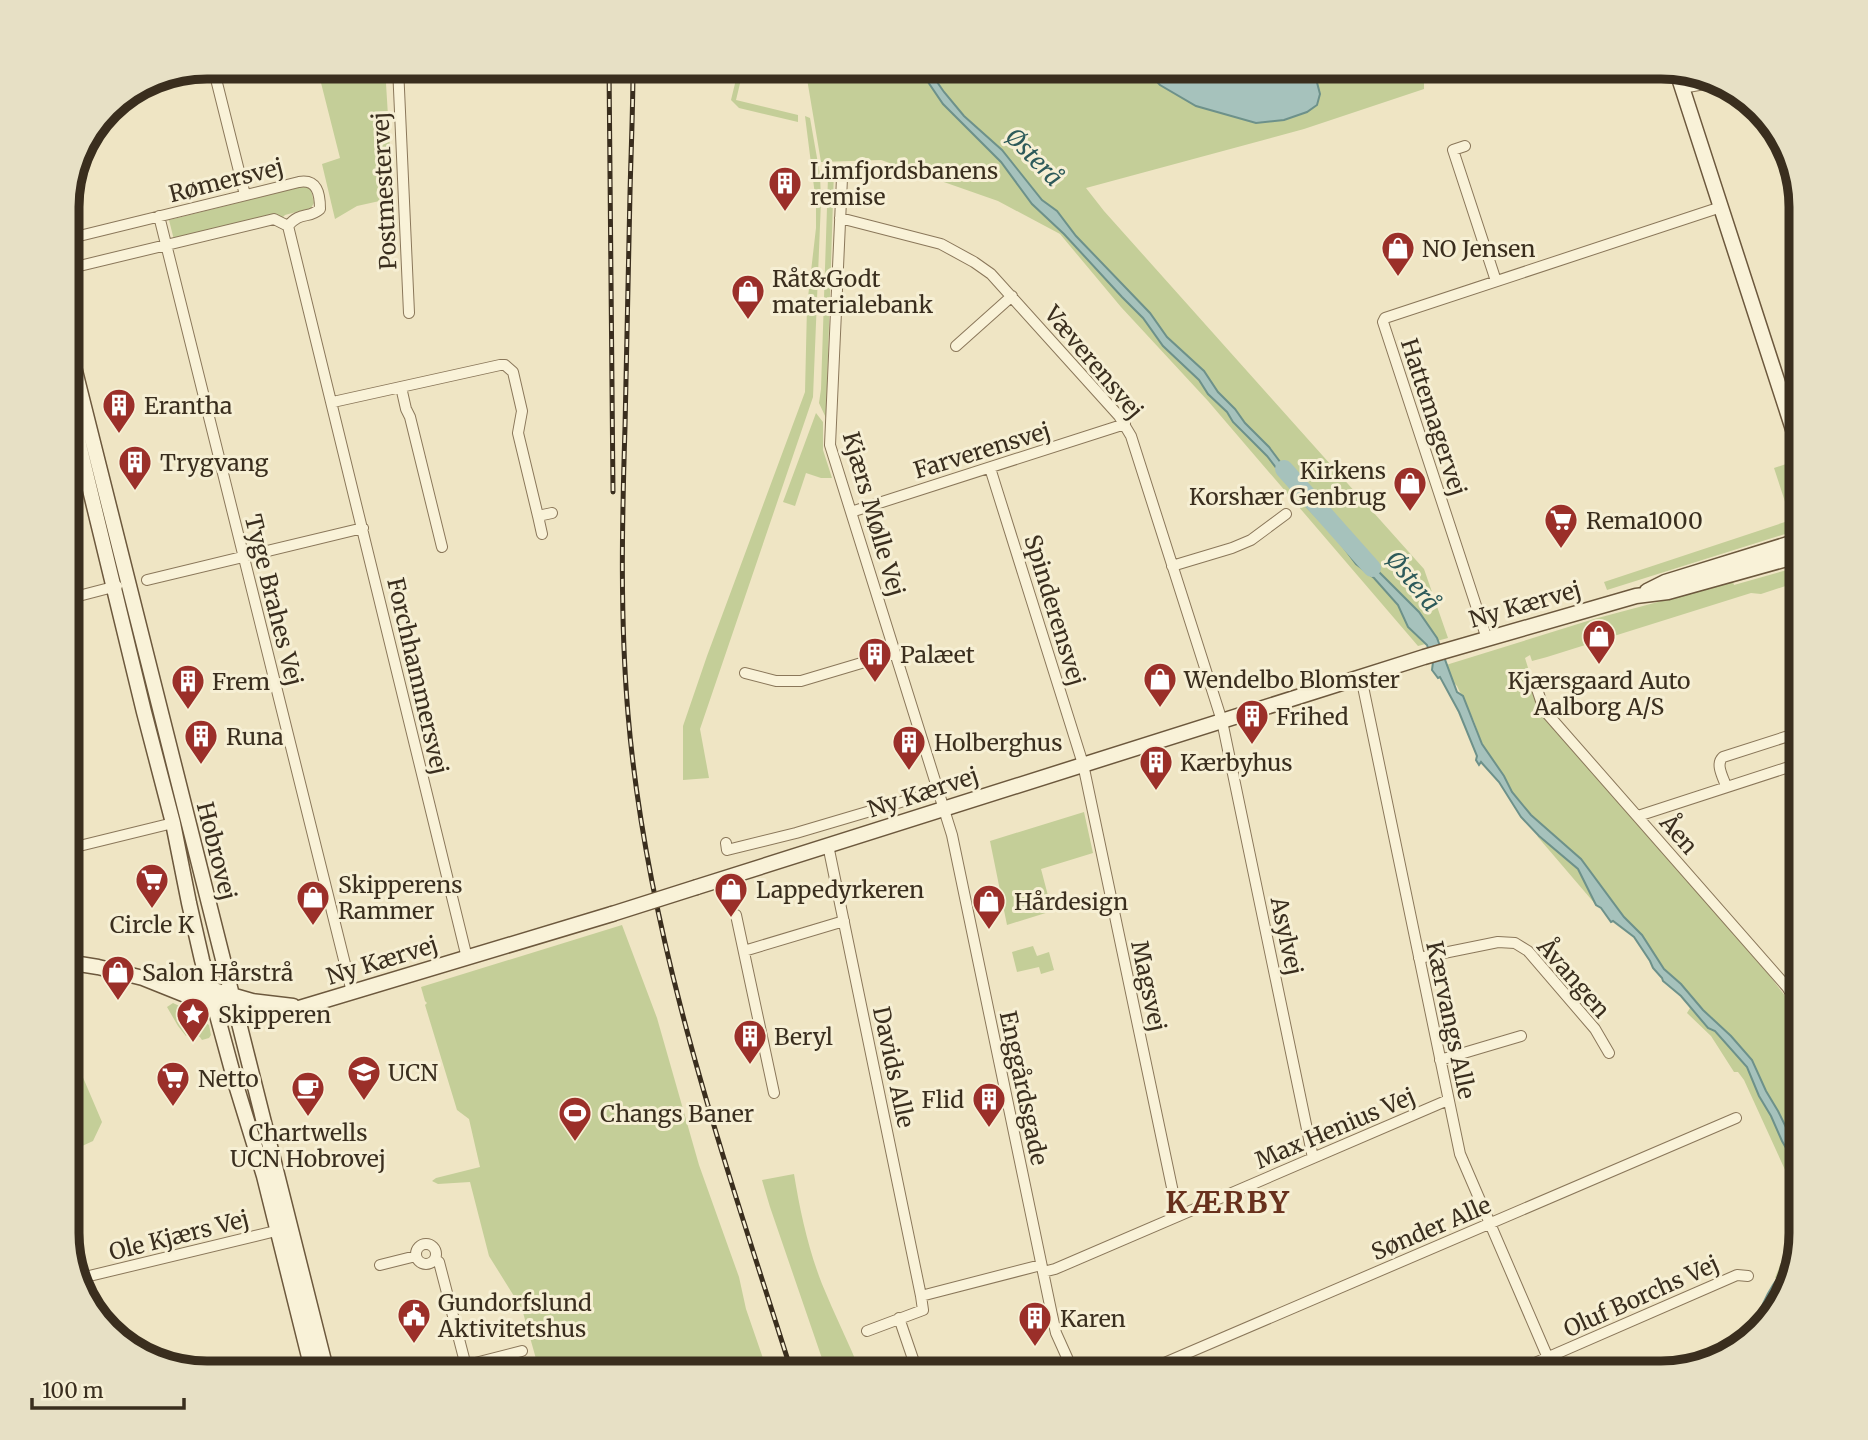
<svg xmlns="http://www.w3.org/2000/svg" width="1868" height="1440" font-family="Merriweather,serif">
  <rect width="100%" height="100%" fill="#efe5c4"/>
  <path fill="#c4ce98" d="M317,67H385L393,198L357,206L335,219L322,164L340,158Z
    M739,67H744L736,100L798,115V122L739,108L731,100Z
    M805,67H1138L1145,69L1160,85L1320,94L1313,67H1424V89L1304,129L1086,188L1104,211L1424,569L1448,638L1418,646L1208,401L1121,307L1060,234L998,201L881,160L821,162Z
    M805,116L810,118L820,175L821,201L813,397L700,729L709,778L683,780V726L707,656L805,392L807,306L816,228V203Z
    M826,164L834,170L826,418L819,403L821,389L828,177Z
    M305,186L311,190L314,203L311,208L285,215L281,219L174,240L169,220Z
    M816,413L823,422V450L832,478H821L806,473L795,506L783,502Z
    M1792,462L1801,489V529L1607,590L1604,582L1791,520L1774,468Z
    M1801,566V581L1761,594L1751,593L1547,657L1532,661L1530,655L1525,658L1541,710L1769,975L1793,1006L1801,1019V1158L1778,1111L1766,1091L1752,1060L1703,1010L1690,994L1664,969L1642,935L1624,917L1570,849L1531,815L1512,792L1504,776L1482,744L1474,721L1457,686L1453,682L1446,665L1594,619L1733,582L1734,585Z
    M1084,812L1093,853L1041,869L1052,911L1007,925L990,841Z
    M1537,836L1567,858L1578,869L1596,905Z
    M622,925L657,1018L699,1165L739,1277L746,1309L768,1373H540L522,1309L489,1256L470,1182L438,1184L432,1181L436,1178L480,1167L469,1119L457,1110L425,1005L427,1003L425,1001L421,987Z
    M1033,946L1037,956L1049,952L1054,970L1041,974L1039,967L1017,972L1012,952Z
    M173,1003L201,1016V1020L209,1025L211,1035L209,1038L202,1040C198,1033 192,1032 186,1036L178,1026L167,1007Z
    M1690,1008L1708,1028L1715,1031L1731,1048L1747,1067L1759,1096L1771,1116L1782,1141L1801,1174V1233L1792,1260L1777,1279L1775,1278C1786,1248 1814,1197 1786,1172L1744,1080L1738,1072H1734L1711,1036L1687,1013Z
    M67,1052L73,1054L102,1122L93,1141L67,1153Z
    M794,1174C800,1211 808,1248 822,1284C834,1314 849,1343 861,1373H827L770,1207L762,1180Z"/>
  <path fill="#a6c2bc" stroke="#6d918a" stroke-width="2" d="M921,67H929L935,79L944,92L964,116L1002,150L1042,200L1057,211L1076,236L1150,313L1167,337L1204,371L1218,392L1235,409L1245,423L1269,447L1302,491L1320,510L1335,524L1356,552L1360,553L1419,612L1437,638L1457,692L1463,696L1482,744L1504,776L1512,792L1531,815L1581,859L1624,917L1642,935L1664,969L1681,984L1703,1010L1731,1036L1752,1060L1766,1091L1778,1111L1801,1158V1174L1782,1141L1771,1116L1759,1096L1747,1067L1715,1031L1708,1028L1681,996L1663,981L1662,978L1653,968L1650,961L1634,937L1613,921L1611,922L1601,908L1596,905L1578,869L1539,836L1521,817L1499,782L1481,762L1479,765L1476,760L1477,756L1459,712L1440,677L1438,678L1432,670L1433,662L1427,645L1408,627L1398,605L1374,578L1356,564L1332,532L1304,504L1267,456L1233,422L1227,412L1208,394L1199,380L1163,346L1143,318L1122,297L1064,234L1032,204L1001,162L943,104L926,79Z
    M1138,67H1313L1320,94L1317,105L1307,112L1284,120L1256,123L1196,106L1160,85L1145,69Z
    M1792,1260L1786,1279L1767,1312L1763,1326L1754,1333C1760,1303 1772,1283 1792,1260Z"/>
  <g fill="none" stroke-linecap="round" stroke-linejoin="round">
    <path stroke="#a6c2bc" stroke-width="18" d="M1284,469L1372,568"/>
    <defs>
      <path id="street" d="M213,67L245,195
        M398,67L409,313
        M1682,88L1710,83
        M1465,146L1453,150L1496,281
        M842,178L830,445L952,835L1052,1315L1056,1333L1074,1373
        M159,216L352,992
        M840,218L941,244L974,262L991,274L1119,416L1131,436L1222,721L1313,1158
        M288,226L467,958
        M67,239L299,182C317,179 320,193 320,209C309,219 300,211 288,226
        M67,269L274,219L288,226
        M956,346L1012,296
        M401,387L406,409L410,417L442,547
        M333,402L500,365H505L513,372L522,411L518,433L538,516
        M990,468L1083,764L1178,1216
        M851,512L1125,424
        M542,534L538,516L552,513
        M1172,566L1232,548L1251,540L1286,514
        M147,580L363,528
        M67,599L117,586
        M1487,639L1383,322L1385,318L1721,207
        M745,673L776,681H801L895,653
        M1361,677L1460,1154L1548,1358
        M1534,680L1544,710L1787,987L1801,1010
        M1726,786C1723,777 1715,764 1723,757L1801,732
        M1638,816L1801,763
        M726,843L727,850L796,833L938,791
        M828,845L921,1296L1041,1265
        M67,849L173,823
        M736,915L774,1093
        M744,951L844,921
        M1419,958L1498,942L1515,943L1528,951L1595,1029L1609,1053
        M1440,1060L1521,1036
        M416 1254a10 10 0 1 1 20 0a10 10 0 1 1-20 0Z
        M435,1259L439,1262L466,1366
        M380,1265L416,1256
        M1043,1272L1055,1269L1448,1100
        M77,1279L284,1229
        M899,1318L913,1359
        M867,1331L923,1310L921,1296
        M436,1373L522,1351
        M1141,1373L1736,1118
        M1512,1373L1737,1275L1748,1276"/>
      <path id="secondary" d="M1677,72L1801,454
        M67,339C151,684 241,1028 327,1373
        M67,395L144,712L173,823L189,903L202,960L236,1085L264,1176L313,1373
        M1647,591L1665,582L1801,540
        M697,887L1424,657L1636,596L1668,592L1801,555
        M67,962L98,967L143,978L193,984L252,1001L293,1006
        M143,978L193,998L255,1016L286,1012L612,914"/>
    </defs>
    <use href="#street" stroke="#8a775a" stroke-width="12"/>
    <use href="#secondary" stroke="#6c583d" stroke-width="17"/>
    <use href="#street" stroke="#f9f2d8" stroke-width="10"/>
    <use href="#secondary" stroke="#f9f2d8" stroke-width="14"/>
    <defs>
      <path id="rail" d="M609,67L613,492
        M633,67C633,109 631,151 630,193C628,271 627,349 625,427C622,523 620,618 628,714C647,941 724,1158 792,1373"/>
    </defs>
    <use href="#rail" stroke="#3a2e1e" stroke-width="5"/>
    <use href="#rail" stroke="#f6efd4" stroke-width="2.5" stroke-dasharray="8" stroke-linecap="butt"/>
    <defs>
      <path id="secondary-bridge" d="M612,914L697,887"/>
    </defs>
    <use href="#secondary-bridge" stroke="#6c583d" stroke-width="17" stroke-linecap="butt"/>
    <use href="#secondary-bridge" stroke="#f9f2d8" stroke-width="14"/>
  </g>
  <defs>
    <symbol id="building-pin" viewBox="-11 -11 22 30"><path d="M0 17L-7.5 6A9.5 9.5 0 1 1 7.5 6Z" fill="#9b2f29" stroke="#f6efd4"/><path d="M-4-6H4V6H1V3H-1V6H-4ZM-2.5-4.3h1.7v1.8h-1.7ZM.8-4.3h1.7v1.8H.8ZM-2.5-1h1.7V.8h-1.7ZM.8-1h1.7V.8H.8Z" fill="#fff"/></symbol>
    <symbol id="shop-pin" viewBox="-11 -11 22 30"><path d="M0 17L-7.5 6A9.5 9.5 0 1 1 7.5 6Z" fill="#9b2f29" stroke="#f6efd4"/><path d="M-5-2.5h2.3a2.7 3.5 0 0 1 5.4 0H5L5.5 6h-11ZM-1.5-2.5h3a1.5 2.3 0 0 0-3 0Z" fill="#fff"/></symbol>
    <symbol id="supermarket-pin" viewBox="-11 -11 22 30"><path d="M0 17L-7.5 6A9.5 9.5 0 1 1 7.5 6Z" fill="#9b2f29" stroke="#f6efd4"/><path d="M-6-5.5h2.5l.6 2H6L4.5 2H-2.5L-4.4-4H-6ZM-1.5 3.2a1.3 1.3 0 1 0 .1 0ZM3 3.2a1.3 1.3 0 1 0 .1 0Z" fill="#fff"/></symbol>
    <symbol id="sight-pin" viewBox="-11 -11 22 30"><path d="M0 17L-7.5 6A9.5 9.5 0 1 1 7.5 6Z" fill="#9b2f29" stroke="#f6efd4"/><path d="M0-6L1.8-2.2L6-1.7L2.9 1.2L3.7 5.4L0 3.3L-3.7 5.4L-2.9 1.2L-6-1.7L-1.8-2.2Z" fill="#fff"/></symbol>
    <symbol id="university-pin" viewBox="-11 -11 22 30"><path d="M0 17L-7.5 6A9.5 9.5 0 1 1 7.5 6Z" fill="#9b2f29" stroke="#f6efd4"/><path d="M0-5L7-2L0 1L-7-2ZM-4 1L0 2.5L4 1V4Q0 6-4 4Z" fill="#fff"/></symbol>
    <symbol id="cafe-pin" viewBox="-11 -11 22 30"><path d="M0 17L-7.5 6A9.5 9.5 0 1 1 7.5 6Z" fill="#9b2f29" stroke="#f6efd4"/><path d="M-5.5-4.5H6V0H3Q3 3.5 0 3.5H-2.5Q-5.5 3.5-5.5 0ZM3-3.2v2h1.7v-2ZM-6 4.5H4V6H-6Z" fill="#fff"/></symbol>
    <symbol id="stadium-pin" viewBox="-11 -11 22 30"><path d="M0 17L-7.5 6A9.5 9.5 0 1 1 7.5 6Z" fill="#9b2f29" stroke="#f6efd4"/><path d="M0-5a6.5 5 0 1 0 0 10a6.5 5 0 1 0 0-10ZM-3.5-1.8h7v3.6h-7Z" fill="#fff"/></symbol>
    <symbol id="civic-pin" viewBox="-11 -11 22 30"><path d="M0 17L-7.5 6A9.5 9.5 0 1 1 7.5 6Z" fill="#9b2f29" stroke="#f6efd4"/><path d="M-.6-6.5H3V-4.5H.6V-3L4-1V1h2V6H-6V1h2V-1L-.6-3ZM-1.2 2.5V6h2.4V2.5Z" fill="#fff"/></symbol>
  </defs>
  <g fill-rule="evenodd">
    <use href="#building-pin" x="766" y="164" width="38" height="52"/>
    <use href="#shop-pin" x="1379" y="229" width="38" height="52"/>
    <use href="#shop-pin" x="729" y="272" width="38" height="52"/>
    <use href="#building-pin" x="100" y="386" width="38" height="52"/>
    <use href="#building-pin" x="116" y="443" width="38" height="52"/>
    <use href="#shop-pin" x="1391" y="464" width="38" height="52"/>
    <use href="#supermarket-pin" x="1542" y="501" width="38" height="52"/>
    <use href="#shop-pin" x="1580" y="617" width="38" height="52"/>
    <use href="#building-pin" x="856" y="635" width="38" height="52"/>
    <use href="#shop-pin" x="1141" y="660" width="38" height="52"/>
    <use href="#building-pin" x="169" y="662" width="38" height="52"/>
    <use href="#building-pin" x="1233" y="697" width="38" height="52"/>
    <use href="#building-pin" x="182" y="717" width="38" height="52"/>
    <use href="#building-pin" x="890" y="723" width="38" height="52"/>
    <use href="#building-pin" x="1137" y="743" width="38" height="52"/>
    <use href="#supermarket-pin" x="133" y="861" width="38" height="52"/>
    <use href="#shop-pin" x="712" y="870" width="38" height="52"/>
    <use href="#shop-pin" x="294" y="878" width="38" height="52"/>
    <use href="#shop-pin" x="970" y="882" width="38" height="52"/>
    <use href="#shop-pin" x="99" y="953" width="38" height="52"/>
    <use href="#sight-pin" x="174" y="995" width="38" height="52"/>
    <use href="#building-pin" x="731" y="1017" width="38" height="52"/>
    <use href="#university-pin" x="345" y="1053" width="38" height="52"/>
    <use href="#supermarket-pin" x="154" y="1059" width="38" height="52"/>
    <use href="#cafe-pin" x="289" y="1069" width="38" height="52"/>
    <use href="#building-pin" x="970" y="1080" width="38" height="52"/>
    <use href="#stadium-pin" x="556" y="1094" width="38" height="52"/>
    <use href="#civic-pin" x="395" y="1296" width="38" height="52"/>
    <use href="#building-pin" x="1016" y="1299" width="38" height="52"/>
  </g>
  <g text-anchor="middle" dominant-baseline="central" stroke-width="6" stroke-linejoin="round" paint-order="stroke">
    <g font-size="23" fill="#3a2e1e" stroke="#f6efd4" text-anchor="start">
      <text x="810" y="170">Limfjordsbanens<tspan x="810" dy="26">remise</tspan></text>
      <text x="1422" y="248">NO Jensen</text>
      <text x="772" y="278">Råt&amp;Godt<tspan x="772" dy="26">materialebank</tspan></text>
      <text x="144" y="405">Erantha</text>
      <text x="160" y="462">Trygvang</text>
      <text x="1386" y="470" text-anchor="end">Kirkens<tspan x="1386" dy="26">Korshær Genbrug</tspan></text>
      <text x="1586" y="520">Rema1000</text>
      <text x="900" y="654">Palæet</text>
      <text x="1184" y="679">Wendelbo Blomster</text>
      <text x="1599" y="680" text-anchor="middle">Kjærsgaard Auto<tspan x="1599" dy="26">Aalborg A/S</tspan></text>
      <text x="212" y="681">Frem</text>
      <text x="1276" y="716">Frihed</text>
      <text x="226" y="736">Runa</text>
      <text x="934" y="742">Holberghus</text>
      <text x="1180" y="762">Kærbyhus</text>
      <text x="338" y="884">Skipperens<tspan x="338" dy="26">Rammer</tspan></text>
      <text x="756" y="889">Lappedyrkeren</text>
      <text x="1014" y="901">Hårdesign</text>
      <text x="152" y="924" text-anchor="middle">Circle K</text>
      <text x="142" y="972">Salon Hårstrå</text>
      <text x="218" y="1014">Skipperen</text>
      <text x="774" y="1036">Beryl</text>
      <text x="388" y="1072">UCN</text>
      <text x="198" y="1078">Netto</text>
      <text x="964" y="1099" text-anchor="end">Flid</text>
      <text x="600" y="1113">Changs Baner</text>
      <text x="308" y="1132" text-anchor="middle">Chartwells<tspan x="308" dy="26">UCN Hobrovej</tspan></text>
      <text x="438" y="1302">Gundorfslund<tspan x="438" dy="26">Aktivitetshus</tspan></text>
      <text x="1060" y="1318">Karen</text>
    </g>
    <g font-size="23" fill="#3a2e1e" stroke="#f6efd4">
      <text transform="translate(226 180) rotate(-14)">Rømersvej</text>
      <text transform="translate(384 191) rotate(-93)">Postmestervej</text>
      <text transform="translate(1094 362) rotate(50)">Væverensvej</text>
      <text transform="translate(1434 417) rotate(72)">Hattemagervej</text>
      <text transform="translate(982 450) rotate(-17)">Farverensvej</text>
      <text transform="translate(874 514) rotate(74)">Kjærs Mølle Vej</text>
      <text transform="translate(274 600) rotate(76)">Tyge Brahes Vej</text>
      <text transform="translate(1525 604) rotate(-16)">Ny Kærvej</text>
      <text transform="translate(1055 610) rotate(73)">Spinderensvej</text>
      <text transform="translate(418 676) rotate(77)">Forchhammersvej</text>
      <text transform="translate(923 792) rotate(-18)">Ny Kærvej</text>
      <text transform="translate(1679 834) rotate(49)">Åen</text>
      <text transform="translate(217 851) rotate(76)">Hobrovej</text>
      <text transform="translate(1287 936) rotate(78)">Asylvej</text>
      <text transform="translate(382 960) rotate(-17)">Ny Kærvej</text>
      <text transform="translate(1574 978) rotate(49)">Åvangen</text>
      <text transform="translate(1149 986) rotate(78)">Magsvej</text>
      <text transform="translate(1451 1020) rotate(78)">Kærvangs Alle</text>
      <text transform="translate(894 1067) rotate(78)">Davids Alle</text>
      <text transform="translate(1024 1088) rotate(78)">Enggårdsgade</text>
      <text transform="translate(1335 1128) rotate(-23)">Max Henius Vej</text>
      <text transform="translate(1431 1228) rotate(-23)">Sønder Alle</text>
      <text transform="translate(179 1235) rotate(-14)">Ole Kjærs Vej</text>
      <text transform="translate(1641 1296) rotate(-24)">Oluf Borchs Vej</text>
    </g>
    <g font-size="24" font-style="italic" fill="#2d5a5a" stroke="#f6efd4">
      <text transform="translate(1034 157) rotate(46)">Østerå</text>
      <text transform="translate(1413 581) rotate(51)">Østerå</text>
    </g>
    <g font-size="30" font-weight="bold" letter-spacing="2" fill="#68311d" stroke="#f6efd4">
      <text x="1228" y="1202">KÆRBY</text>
    </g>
  </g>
  <path d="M0 0H1868V1440H0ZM207 79H1661A128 128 0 0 1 1789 207V1233A128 128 0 0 1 1661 1361H207A128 128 0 0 1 79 1233V207A128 128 0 0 1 207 79Z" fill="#e7e0c5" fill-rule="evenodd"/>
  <path fill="none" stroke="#3a2e1e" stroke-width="9" d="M207 79H1661A128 128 0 0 1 1789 207V1233A128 128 0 0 1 1661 1361H207A128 128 0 0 1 79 1233V207A128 128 0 0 1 207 79Z"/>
  <path d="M32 1398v10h152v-10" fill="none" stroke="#3a2e1e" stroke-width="3.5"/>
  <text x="42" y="1398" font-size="21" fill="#3a2e1e" stroke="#f6efd4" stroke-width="5" paint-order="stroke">100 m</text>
</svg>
